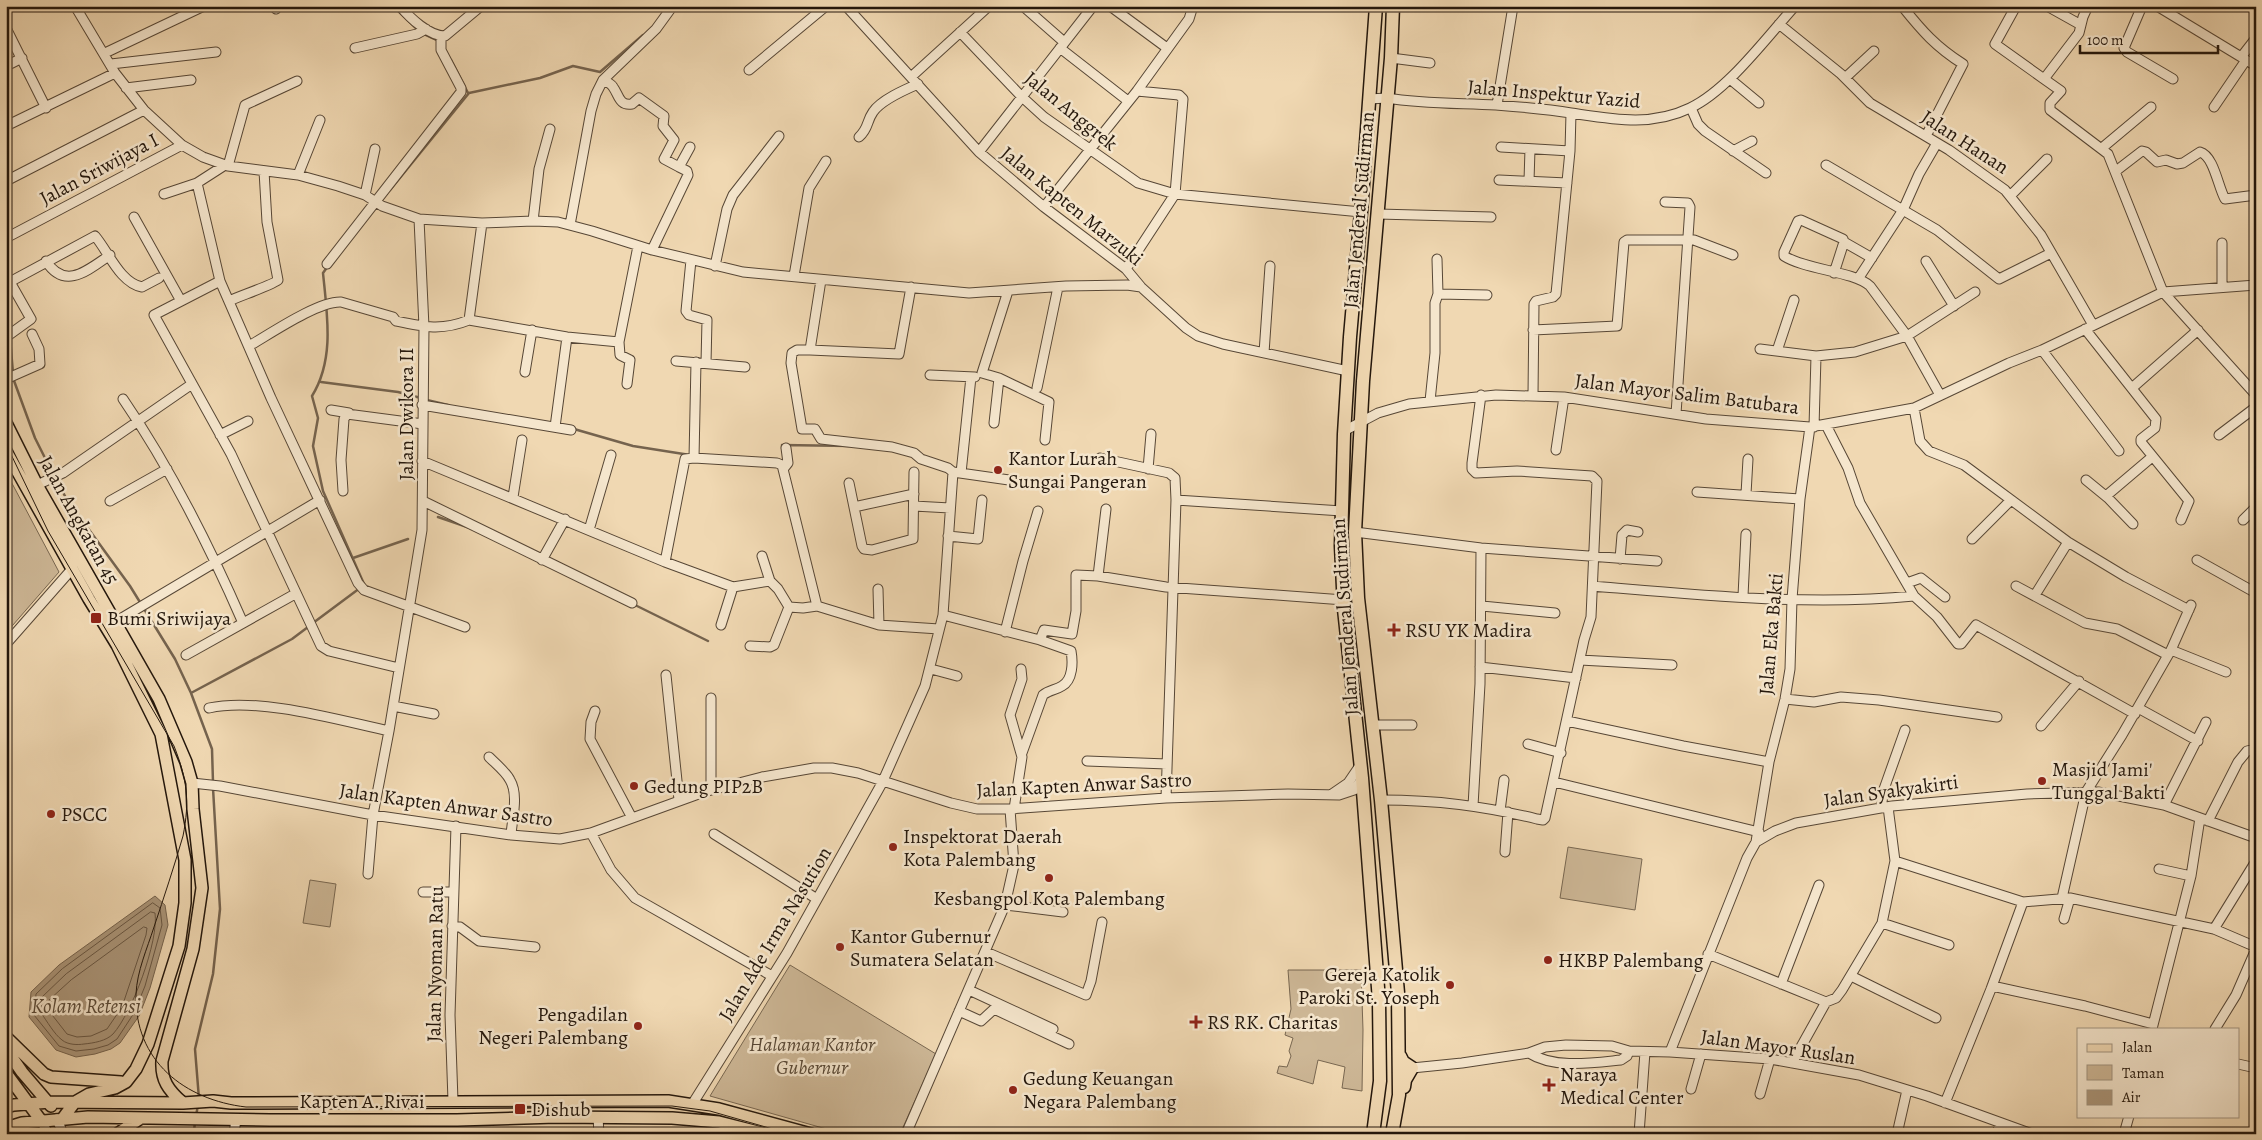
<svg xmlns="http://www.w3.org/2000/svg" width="2262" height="1140" font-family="Alegreya,serif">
  <rect width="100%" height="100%" fill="#f0d8b2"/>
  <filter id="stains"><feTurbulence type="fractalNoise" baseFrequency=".004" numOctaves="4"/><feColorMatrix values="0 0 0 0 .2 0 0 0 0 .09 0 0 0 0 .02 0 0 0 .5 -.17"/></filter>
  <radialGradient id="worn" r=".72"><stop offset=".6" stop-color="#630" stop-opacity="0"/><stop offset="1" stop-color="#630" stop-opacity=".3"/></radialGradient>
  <path fill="#cdb796" stroke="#786751" d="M6,472L59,572L6,633Z
    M1568,847L1642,859L1635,910L1560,898Z
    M310,880L336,884L330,927L303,923Z
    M790,965L936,1054L900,1134H844L710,1096Z
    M1288,970H1361L1363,1030L1362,1091L1342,1088L1345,1067L1318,1060L1313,1084L1277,1073L1279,1066L1287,1067L1291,1056L1289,1051L1293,1038L1285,1035L1291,1009Z"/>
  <path fill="#ab967a" stroke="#75634e" d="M155,896L165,905L168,925L150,988L139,1016L120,1043L111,1049L95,1054L76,1057L56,1050L29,1017L31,992L59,965Z"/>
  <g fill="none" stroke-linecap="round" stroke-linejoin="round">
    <path stroke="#685643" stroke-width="1" d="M153,903L160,908L162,925L145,986L134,1013L117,1039L108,1045L94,1049L76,1051L59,1046L34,1015L36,994L62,969Z
      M151,912L155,913C159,941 132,1013 113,1034C106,1041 94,1043 84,1044C78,1045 68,1045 62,1040C54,1034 47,1021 41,1013L42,997L66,974Z
      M144,927L147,928L146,935L122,1007L107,1029L91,1036L77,1037L67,1034L49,1011V1000L71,980Z"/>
    <path stroke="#75634e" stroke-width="2.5" d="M393,6L419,31
      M679,8L688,6
      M424,34L439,41
      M451,60L468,93
      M390,190L469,93L540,78L573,66L600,72L643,35
      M328,266L323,273C327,314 335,359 312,396L318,418L313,446L323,491L364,584
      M10,338L13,373
      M13,378L35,438L53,474
      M321,382L398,392L421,398
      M427,400L448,405
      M574,429L633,446L690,455
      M782,448V445L850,446
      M56,479L66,498L130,586L175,659L191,693L212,749L213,782
      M438,517L470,528
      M353,558L408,539
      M633,604L708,641
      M313,623L360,588
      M191,693L292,639L308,627
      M199,1099L195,1049L213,974L220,909L213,788
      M196,1116L198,1105
      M190,1134L194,1131L195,1122"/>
    <defs>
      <path id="minor" d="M75,6L115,73L144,110L182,145L203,157L228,166L298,175L338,186L365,195L382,206L419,219L482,223L533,221L558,222L592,231L652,250L743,272L969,293L1066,286L1127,285L1141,287
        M275,6L276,9
        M400,6C410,18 429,36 445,36L481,6
        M846,6L979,152L1044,207L1126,269L1141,287L1186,328L1198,336L1223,344L1348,371
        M1023,6L1064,42
        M1110,6L1167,48
        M1902,6C1922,31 1936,47 1963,64L1926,136
        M2016,6L1995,44L2044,79L2079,33L2083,17L2088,6
        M2047,6L2081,25
        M2142,6L2124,48L2127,52L2173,79
        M2157,6L2256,66
        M1779,24L1841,74L1870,103L1949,150L2005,190L2041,235L2093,325
        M6,28L46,108
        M960,32L1021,96L1044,117L1138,183L1175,194L1361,212
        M355,48L417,34L426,29
        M1060,48L1128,101
        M105,53L204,6
        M2242,56L2256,38
        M1391,58L1430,63
        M111,64L216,52
        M6,66L22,58
        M749,70L826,6
        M911,77L989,6
        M1845,78L1874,51
        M1730,79L1759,103
        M2044,79L2061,91L2050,103V110L2108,154L2163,292L2256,395
        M603,80C606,82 611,83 613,87C619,95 619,106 632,104L639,98L664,116L663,126L674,140L664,159L679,167
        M126,88L191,80
        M1369,99L1387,98C1423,104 1460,103 1496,105C1521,107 1547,109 1571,113C1612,119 1651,127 1690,108C1728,90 1766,38 1795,6
        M1497,105L1513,6
        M2214,107L2246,60
        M1691,108L1698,124L1705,131L1766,173
        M6,126L115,73
        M859,137C869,128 866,122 873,112C881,100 904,90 918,84
        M1501,147L1570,151
        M2102,148L2151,107
        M1733,151L1752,141
        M979,152L1093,6
        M225,165L197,183L220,281L271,398L358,583L364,590L465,627
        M1826,165L1937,230L1999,279L2051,253
        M228,166L245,105L297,81
        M2116,171L2142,151L2146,152L2157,162L2166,160L2177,164L2183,163L2200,152C2214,156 2218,187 2225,199L2256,195
        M298,175L320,120
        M1499,180L1567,183
        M6,181L144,110
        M1529,181L1530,149
        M164,194L197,183
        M365,195L375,149
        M2011,195L2047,159
        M1665,202L1688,203L1690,207L1676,414
        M1044,207L1137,91L1189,19L1193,6
        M1378,214L1491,217
        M134,217L181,301
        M533,221L539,169L550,129
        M570,225L591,111L596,94L603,80L656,29L672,7L677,6
        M6,238L182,145
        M1844,242L1872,258
        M2222,243V287
        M652,250L688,175L687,171L679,167L690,147
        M1437,259L1438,294
        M691,260L686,311L689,315L707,320L706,363
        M46,261C65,291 88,270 110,255
        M1926,261L1954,306
        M327,264L461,92V88L441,50V36
        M715,266L727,209L733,195L779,136
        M1126,269L1175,194L1183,99L1179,95L1137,91
        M1834,273L1844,242L1843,239L1801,220L1798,221L1784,252V256C1806,270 1853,271 1870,286L1907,336L1940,395
        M794,276L809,188L826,161
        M1858,279L1903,210L1919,174L1937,143
        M220,281L154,315L231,454L321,646L329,651L399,668
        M6,284L95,236C108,251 120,283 142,287L159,278
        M911,287L899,354L810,350H797L792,353L791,363L802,429H815L821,439L892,447L914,453L921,459L948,468L953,472L1016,481
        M1008,291L982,373L999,378L1049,402L1045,440
        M229,301C237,297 275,284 278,280L267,222L264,171
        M469,320L567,337L619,342L638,246
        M2085,329L2156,419L2155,428L2141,439V442L2189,501L2181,520
        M1533,330L1617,326L1624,242L1627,240H1694L1733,255
        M6,337L31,319L10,282
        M619,342L620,355L630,360L627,384
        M249,346C270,334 318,301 341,302L393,317L396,321C424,327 442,331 469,320L482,223
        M1760,349L1816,356L1855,352L1907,336L1975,292
        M810,350L821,280
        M2042,350L2119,451
        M1777,351L1794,300
        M1264,353L1270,266
        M676,361L745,367
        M696,362L694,458L777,463L782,465L817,606
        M525,372L532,330
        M930,375L975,377
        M6,379L40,364L39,349L32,334
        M1037,388L1058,287
        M2132,388L2198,330
        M1533,395L1534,304L1536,301L1553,297L1556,294L1570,151L1571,113
        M123,399C171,469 209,545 243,623
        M1430,401L1435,353V303L1438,294L1487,295
        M422,405L571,430
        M1914,408L1920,441L1929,451L1964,465L2068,542L2126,577L2189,610
        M331,410L349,413
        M994,423L999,378
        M555,427L567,337
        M1814,427L1816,356
        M1344,431L1378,413L1409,404L1496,395L1564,397L1706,419L1810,427L1914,408L2009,363L2042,350L2163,292L2256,285
        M220,435L248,421
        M2219,435L2256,407
        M1556,450L1564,397
        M1100,458L1169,473L1175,478L1176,500L1166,798
        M422,461L665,562L733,587L770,581L778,589L789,607L803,608L817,606L879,625L939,629
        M784,468L788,463L786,448
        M1148,469L1151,434
        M961,473L971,377
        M2086,480L2108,498L2133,524
        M849,483L862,546L864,549L872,550L913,539L914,472
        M37,485L63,473L192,384
        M343,491L341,460L344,419L347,414L423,424
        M1697,492L1800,499
        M1746,494L1748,459
        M2106,496L2152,457
        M513,497L522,440
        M1176,500L1342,511
        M110,501L167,469
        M423,501L632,603
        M914,506L950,508
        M854,507L914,494
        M1106,509L1098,576L1166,587L1344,600
        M2243,520L2256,507
        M589,530L611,455
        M1355,532L1481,548L1657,561
        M948,536L978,539L982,500
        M1972,539L2011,500
        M762,556L770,581
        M1620,559L1622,535L1627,530L1638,532
        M542,560L565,519
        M2197,560L2256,593
        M665,562L685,459L694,458
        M1907,583L1921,578L1945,597
        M1593,586C1699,595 1808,606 1914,596L1860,503L1848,468L1826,425
        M2016,586L2085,623L2117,629L2168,655
        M878,589L879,625
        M2035,595L2068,542
        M1743,596L1746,534
        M1914,596L1937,617L1958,644H1961L1976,625L2135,714
        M1482,606L1555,613
        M943,615L1040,640L1071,651C1073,662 1073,680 1062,686C1056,690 1049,690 1043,695L1022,753
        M115,622L320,500
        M721,625L733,587
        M1005,632L1023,561L1038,511
        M1040,640L1044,630L1072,634L1076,611V575L1098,576
        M6,644L72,569
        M750,646L770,647L774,645L789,607
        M2171,650L2226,672
        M186,655L295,594
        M1580,660L1672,665
        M1480,667L1576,678
        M931,669L957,676
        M666,675L679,800
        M1785,699L1814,702L1841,697L1879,700L1997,717
        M393,706L434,714
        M209,708C259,697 338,720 389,731
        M2138,708L2198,741
        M595,711L591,722L590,739L632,818
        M1567,721L1683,746L1769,762
        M1372,725H1412
        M2041,726L2079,681
        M1528,744L1561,753
        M489,757C496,764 506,772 510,780C519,795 512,819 511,835
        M1087,761L1167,764
        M1554,782L1759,832
        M192,783L220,786L373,815L511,835L560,839L591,833L704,792L762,777L814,768H832L858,773L951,803L977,809H1010L1166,798L1288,794L1339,795L1354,790L1362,779
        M711,790V698
        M1332,794L1348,783L1361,764
        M1381,800C1437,800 1483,806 1537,819L1543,820L1545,818L1584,640L1591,617L1597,481L1592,476L1517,471L1476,473L1472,469V463L1481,395
        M2164,805L2206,722
        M1473,806L1480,684L1481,548
        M1888,807L1895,861L1882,923L1949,945
        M1881,808L1884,789L1905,730
        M1014,809L1022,757L1010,715L1022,679L1021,669
        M1500,811L1504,780
        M2208,821L2238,762L2247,751L2256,749
        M591,833L611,870L635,898L772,976
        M714,834L817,899
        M1756,842L1769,762L1785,699L1790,669L1792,599L1800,499L1810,427
        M1505,852L1508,812
        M1895,861L2023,902L2070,898L2214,929L2256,947
        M2159,869L2191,876
        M368,874L373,815L389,731L422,530L424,327L419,219
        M423,892H453
        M2062,898L2086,792L2122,735L2171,650L2191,605
        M1005,905L1063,912
        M2064,919L2070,898
        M452,926L460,927L479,941L535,947
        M2214,929L2256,861
        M986,952L1086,995L1091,981L1102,922
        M1708,954L1826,1002L1836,998L1842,990L1882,923
        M1851,976L1936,1018
        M1781,984L1819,885
        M1992,986L2085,1006L2153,1024
        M969,990L1053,1029
        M959,1011L981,1021L994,1009L1069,1044
        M2152,1029L2191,876L2200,818
        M2215,1029L2236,995L2256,949
        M1670,1052L1747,858L1756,842L1775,831L1796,823L1892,806L2027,794L2098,792L2129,798L2164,805L2256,838
        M1529,1053C1554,1069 1592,1063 1621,1060L1627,1056L1629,1051
        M1792,1063L1826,1002
        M2238,1064L2256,1068
        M1412,1068L1462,1063L1529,1053L1545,1047L1566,1045L1612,1046L1629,1051L1670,1052L1770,1059L1859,1075L1927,1096L2032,1134
        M1691,1089L1701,1054
        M1760,1094L1770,1059
        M453,1101L450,1015L456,826
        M693,1103L787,953L882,783L925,686L943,615L953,472
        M1945,1103L1991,989L2023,902
        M598,1117L599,1134
        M57,1119L63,1134
        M42,1122L48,1134
        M234,1134L236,1119
        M906,1134L1005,905L1014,865L1010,809
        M1639,1134L1645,1052
        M1897,1134L1907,1090
        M1996,1134L2001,1123
        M2124,1134L2129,1116
        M2254,1134L2256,1121"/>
      <path id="major" d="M6,423L37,485L159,699L186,762L192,783L193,809L202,888L193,949L162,1061C161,1080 168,1090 183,1103L213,1101L231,1103L668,1101L719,1109L811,1134
        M6,451L89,599L117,645L161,734L185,860V903L179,946L148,1044L136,1069L126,1082L115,1088L89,1094L75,1102L63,1118
        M6,1037L44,1074L51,1077L121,1082
        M6,1049L22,1072L51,1106
        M6,1073L42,1122
        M6,1107L14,1105L50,1102L183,1103
        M6,1128L22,1123L88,1117L270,1120H457L556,1117L672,1118L719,1122L766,1134
        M117,1134L141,1118"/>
      <path id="highway" d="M1400,1056L1403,1062L1412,1068L1405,1080L1404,1087
        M1373,1134L1380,1081L1379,1001L1362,778L1344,609L1341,546L1344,434L1350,337L1361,212L1376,6
        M1392,1134L1399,1095L1398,993L1381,800L1358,598L1355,532L1363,381L1391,58L1393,6"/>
    </defs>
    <use href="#minor" stroke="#574736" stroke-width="11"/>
    <use href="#major" stroke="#24170c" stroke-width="14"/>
    <use href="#highway" stroke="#24170c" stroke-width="15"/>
    <use href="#minor" stroke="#f5e6cd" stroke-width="9"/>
    <use href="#major" stroke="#f0d8b2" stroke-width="11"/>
    <use href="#highway" stroke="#f0d8b2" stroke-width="12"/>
    <path stroke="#24170c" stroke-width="1" d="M6,444L48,531L174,746C187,779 190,801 183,836C174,867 164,897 154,927C147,949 137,971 136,994C134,1061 185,1100 246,1107L672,1106L710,1111L790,1134"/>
  </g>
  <g fill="#8f2418" stroke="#f5e6cd" stroke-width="2">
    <circle cx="998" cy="470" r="5"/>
    <rect x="90" y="612" width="12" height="12" rx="2.5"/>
    <path d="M1391.5 622.5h5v5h5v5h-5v5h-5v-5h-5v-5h5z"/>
    <circle cx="2042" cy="781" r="5"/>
    <circle cx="634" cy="786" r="5"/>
    <circle cx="51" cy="814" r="5"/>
    <circle cx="893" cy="847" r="5"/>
    <circle cx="1049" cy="878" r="5"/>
    <circle cx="840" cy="947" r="5"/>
    <circle cx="1548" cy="960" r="5"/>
    <circle cx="1450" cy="985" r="5"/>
    <path d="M1193.5 1014.5h5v5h5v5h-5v5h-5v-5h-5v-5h5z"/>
    <circle cx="638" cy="1026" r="5"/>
    <path d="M1546.5 1077.5h5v5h5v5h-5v5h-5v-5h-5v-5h5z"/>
    <circle cx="1013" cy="1090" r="5"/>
    <rect x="514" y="1103" width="12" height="12" rx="2.5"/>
  </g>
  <g text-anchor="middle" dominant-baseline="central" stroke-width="5" stroke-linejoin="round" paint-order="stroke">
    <g font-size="20" fill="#24170c" stroke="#f5e6cd">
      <text transform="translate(1554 94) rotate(5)">Jalan Inspektur Yazid</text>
      <text transform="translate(1071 111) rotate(39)">Jalan Anggrek</text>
      <text transform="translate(1965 142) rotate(33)">Jalan Hanan</text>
      <text transform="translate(99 169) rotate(-28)">Jalan Sriwijaya I</text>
      <text transform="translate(1072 206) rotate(39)">Jalan Kapten Marzuki</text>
      <text transform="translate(1359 210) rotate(-85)">Jalan Jenderal Sudirman</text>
      <text transform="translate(1687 394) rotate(7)">Jalan Mayor Salim Batubara</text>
      <text transform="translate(406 414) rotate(-90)">Jalan Dwikora II</text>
      <text transform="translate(79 520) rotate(61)">Jalan Angkatan 45</text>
      <text transform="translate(1345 617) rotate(-94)">Jalan Jenderal Sudirman</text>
      <text transform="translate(1771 634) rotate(-85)">Jalan Eka Bakti</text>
      <text transform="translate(1084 785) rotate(-3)">Jalan Kapten Anwar Sastro</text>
      <text transform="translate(1891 791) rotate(-8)">Jalan Syakyakirti</text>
      <text transform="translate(446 805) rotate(8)">Jalan Kapten Anwar Sastro</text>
      <text transform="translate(775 934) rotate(-59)">Jalan Ade Irma Nasution</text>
      <text transform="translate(435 964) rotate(-89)">Jalan Nyoman Ratu</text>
      <text transform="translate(1778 1047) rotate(8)">Jalan Mayor Ruslan</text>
      <text x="362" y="1101">Kapten A. Rivai</text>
    </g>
    <g font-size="20" fill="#24170c" stroke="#f5e6cd" text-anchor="start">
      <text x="1008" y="458">Kantor Lurah<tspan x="1008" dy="23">Sungai Pangeran</tspan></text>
      <text x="107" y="618">Bumi Sriwijaya</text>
      <text x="1405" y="630">RSU YK Madira</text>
      <text x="2052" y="769">Masjid Jami'<tspan x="2052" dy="23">Tunggal Bakti</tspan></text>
      <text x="644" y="786">Gedung PIP2B</text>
      <text x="61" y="814">PSCC</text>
      <text x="903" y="836">Inspektorat Daerah<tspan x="903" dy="23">Kota Palembang</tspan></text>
      <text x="1049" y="898" text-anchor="middle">Kesbangpol Kota Palembang</text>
      <text x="850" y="936">Kantor Gubernur<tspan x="850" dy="23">Sumatera Selatan</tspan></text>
      <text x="1558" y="960">HKBP Palembang</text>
      <text x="1440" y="974" text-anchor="end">Gereja Katolik<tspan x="1440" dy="23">Paroki St. Yoseph</tspan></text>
      <text x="628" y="1014" text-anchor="end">Pengadilan<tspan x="628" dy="23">Negeri Palembang</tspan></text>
      <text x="1207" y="1022">RS RK. Charitas</text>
      <text x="1560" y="1074">Naraya<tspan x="1560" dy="23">Medical Center</tspan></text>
      <text x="1023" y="1078">Gedung Keuangan<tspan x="1023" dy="23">Negara Palembang</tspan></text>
      <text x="531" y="1109">Dishub</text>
    </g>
    <g font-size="20" font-style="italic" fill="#574735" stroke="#f5e6cd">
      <text x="812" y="1044">Halaman Kantor<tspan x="812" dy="23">Gubernur</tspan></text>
    </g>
    <g font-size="21" font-style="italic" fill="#5a4a38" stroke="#f5e6cd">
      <text x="86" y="1006">Kolam Retensi</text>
    </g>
  </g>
  <rect width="2262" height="1140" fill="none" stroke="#f0d8b2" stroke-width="25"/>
  <rect x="8" y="8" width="2247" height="1125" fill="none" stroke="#24170c" stroke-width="2.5"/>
  <rect x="12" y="12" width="2237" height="1115" fill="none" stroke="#24170c"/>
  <rect x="2077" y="1028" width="162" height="90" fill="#f5e6cd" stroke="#a19380"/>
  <rect x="2087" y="1044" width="25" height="8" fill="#f0d8b2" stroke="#a19380"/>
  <text x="2122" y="1052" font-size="15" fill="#24170c">Jalan</text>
  <rect x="2087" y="1065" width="25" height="15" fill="#cdb796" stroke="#a19380"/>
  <text x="2122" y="1078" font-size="15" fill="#24170c">Taman</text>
  <rect x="2087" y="1090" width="25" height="15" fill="#ab967a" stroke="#a19380"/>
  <text x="2122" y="1102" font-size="15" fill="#24170c">Air</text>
  <path d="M2080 45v8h138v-8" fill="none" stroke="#24170c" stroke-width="2.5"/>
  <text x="2087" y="45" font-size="15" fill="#24170c" stroke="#f5e6cd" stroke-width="4" paint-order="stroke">100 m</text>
  <rect width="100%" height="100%" filter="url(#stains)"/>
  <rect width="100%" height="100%" fill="url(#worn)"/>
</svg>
